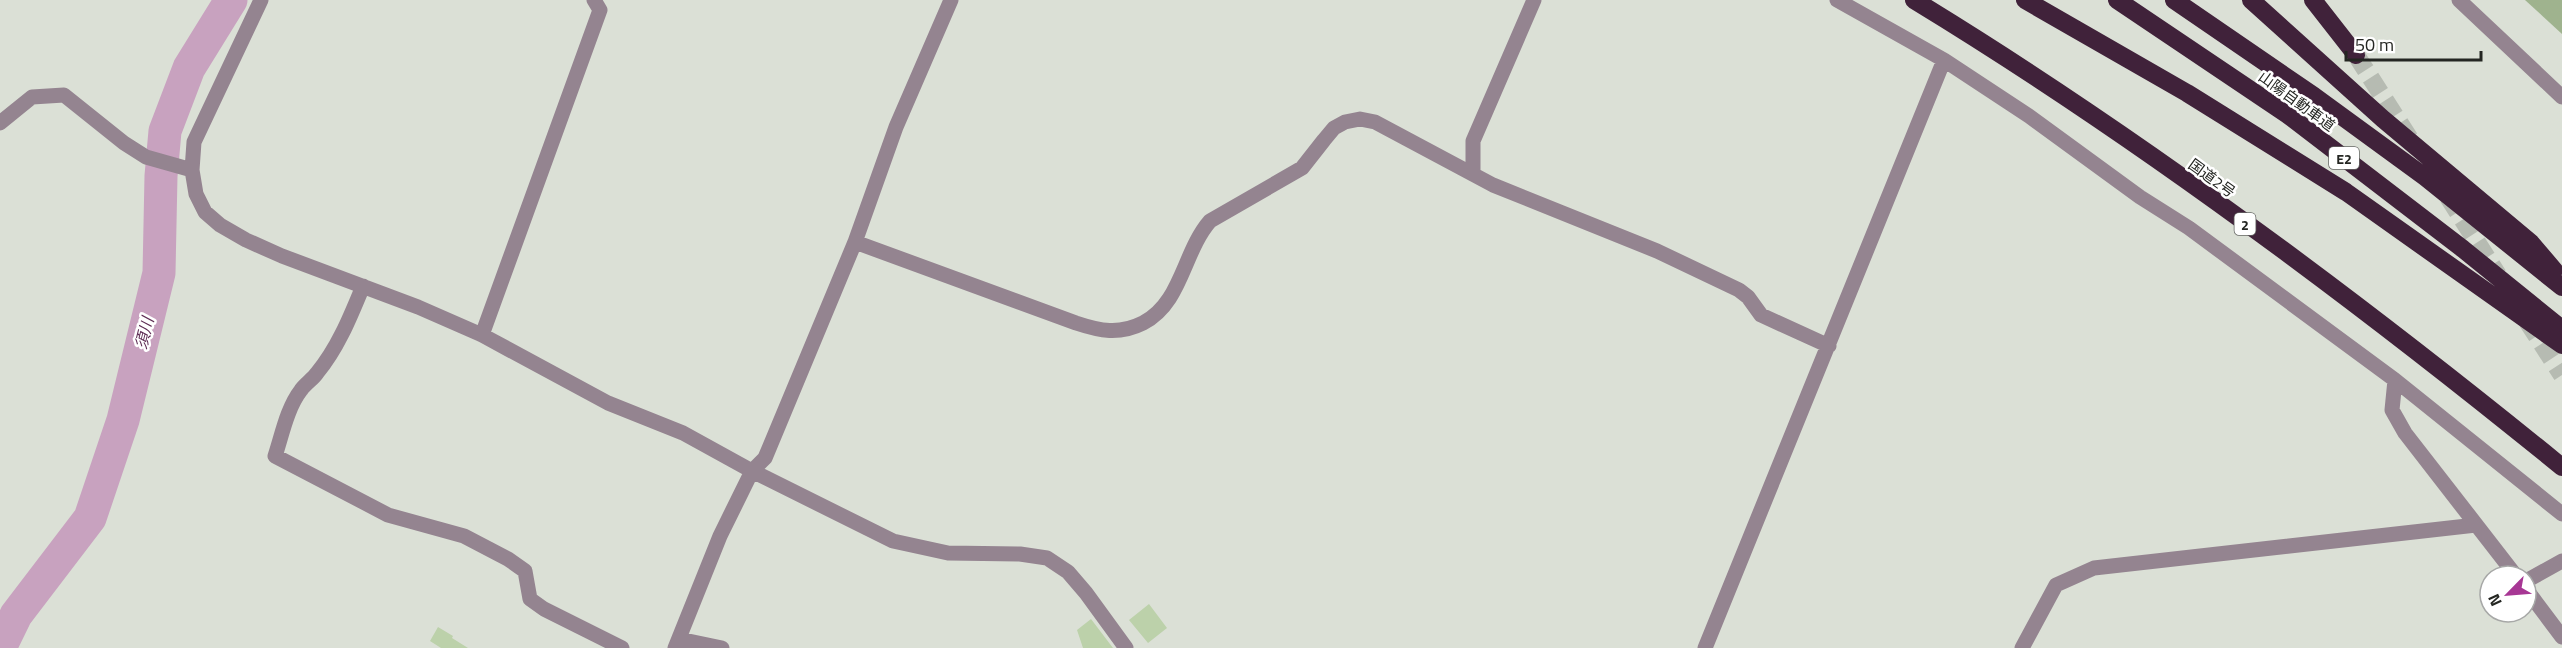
<svg xmlns="http://www.w3.org/2000/svg" width="2562" height="648" viewBox="0 0 2562 648" font-family="'Titillium Web','Noto Sans JP',sans-serif">
	<style>
		.green { fill: #9fb38e }
		.lines { fill: none; stroke-linecap: round; stroke-linejoin: round }
		.river { stroke: #c8a2bf; stroke-width: 33 }
		.building { fill: #bcd1aa }
		.highway-tunnel { stroke: #b6bbb2; stroke-width: 18; stroke-dasharray: 18 9; stroke-linecap: butt }
		.minor { stroke: #948490; stroke-width: 15 }
		.highway { stroke: #40223a; stroke-width: 18 }
		.labels { text-anchor: middle; dominant-baseline: central; stroke-width: 5; stroke-linejoin: round; paint-order: stroke }
		.shield { fill: #fff; stroke: #666764; stroke-width: 1.5 }
		.shield-label { font-size: 14px; font-weight: bold; fill: #242622 }
		.street-label { font-size: 15px; fill: #242622; stroke: #fff }
		.water-label { font-size: 16px; font-style: italic; fill: #5d2c53; stroke: #fff }
	</style>
	<rect width="100%" height="100%" fill="#dbe0d6"/>
	<path class="green" d="M2525,0h37v34z"/>
	<g class="lines">
		<path class="river" d="M0,648l16,-33 74,-97 33,-98 36,-147 2,-97 4,-45 24,-63 42,-68"/>
	</g>
	<path class="building" d="M1149,604l18,24 -19,15 -19,-23z
		M1091,619l22,29h-30l-6,-18z
		M438,627l15,9 -1,2 16,10h-27l-11,-7z"/>
	<g class="lines">
		<path class="highway-tunnel" d="M2356,55l54,84
			M2448,197l50,78
			M2527,321l35,54"/>
		<path class="minor" d="M261,0l-67,142 -2,28 4,24 9,18 15,13 26,15 36,16 136,51 64,28 126,68 75,30 69,38 141,70 55,12 72,1 27,4 21,14 18,21 40,55
			M1837,0l107,60 85,56 111,81 49,31 206,152 167,134
			M2459,0l103,97
			M0,123l32,-26 32,-2 60,48 22,14 46,13
			M1473,173v-32l61,-141
			M855,242l221,81c24,8 43,12 67,0 39,-20 40,-71 67,-102l92,-53 22,-28 10,-12 11,-6 15,-3 15,3 118,63 164,66 82,39 9,7 13,18 68,31
			M363,286c-12,29 -25,62 -46,87 -4,6 -12,11 -16,17 -14,18 -19,45 -26,66l113,59 76,21 44,23 17,12 5,28 14,10 78,39
			M482,335l118,-325 -6,-10
			M2395,380l-3,30 13,23 111,143
			M2526,581l36,-20
			M2526,589l36,48
			M679,639l43,9
			M675,648l45,-112 32,-65 13,-13 90,-216 41,-115 55,-127
			M1705,648l239,-588
			M2022,648l34,-63 38,-17 382,-43"/>
		<path class="highway" d="M1914,0c225,137 444,301 648,467
			M2025,0l162,93 159,99 216,153
			M2117,0l171,115 175,134 99,80
			M2174,0l140,96 111,81 137,110
			M2251,0l132,119 148,124 23,27
			M2313,0l43,55"/>
	</g>
	<g class="labels">
		<g class="shield">
			<rect x="2329" y="147" width="30" height="22" rx="4.5"/>
			<rect x="2234.5" y="213" width="21" height="22" rx="4.5"/>
		</g>
		<g class="shield-label">
			<text x="2344" y="158">E2</text>
			<text x="2245" y="224">2</text>
		</g>
		<g class="street-label">
			<text transform="translate(2297 101) rotate(36)">山陽自動車道</text>
			<text transform="translate(2212 178) rotate(36)">国道2号</text>
		</g>
		<g class="water-label">
			<text transform="translate(144 333) rotate(-76)">須川</text>
		</g>
	</g>
	<g transform="translate(2508 594) rotate(245)"><circle r="28" fill="#ffffff" stroke="#a7a8a7" stroke-width="1.5"/>
	<path d="M0-4.5L10 22L0 15L-10 22Z" fill="#a73794"/>
	<text y="-9" font-size="16" font-weight="bold" text-anchor="middle" fill="#242622">N</text>
	</g>
	<path d="M2346 51v9h135v-9" fill="none" stroke="#242622" stroke-width="3"/>
	<text x="2355" y="51" font-size="18" fill="#242622" stroke="#ffffff" stroke-width="4.5" paint-order="stroke">50 m</text>
</svg>
